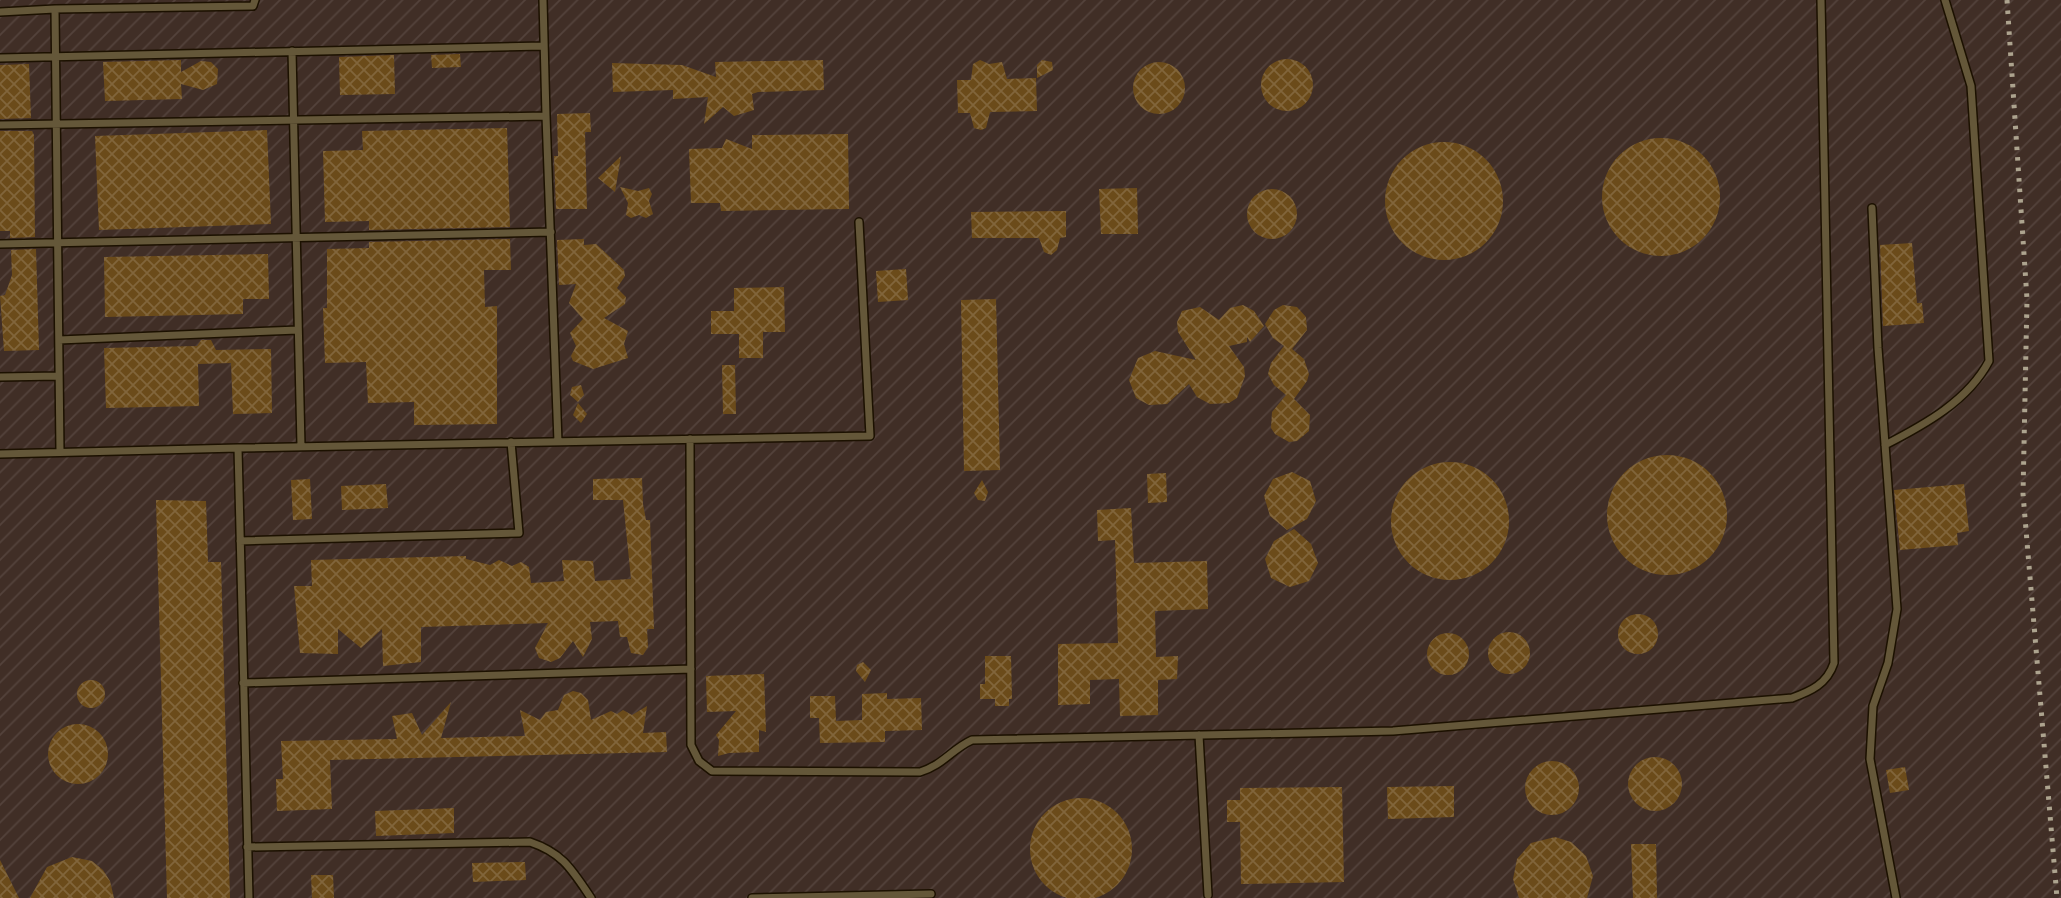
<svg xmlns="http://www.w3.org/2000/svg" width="2061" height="898" viewBox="0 0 2061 898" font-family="Rubik,sans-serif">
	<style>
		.industrial { fill: url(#industrial-furrows) }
		.building { fill: url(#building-cross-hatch) }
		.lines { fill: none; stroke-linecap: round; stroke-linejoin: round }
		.service-casing { stroke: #1c1100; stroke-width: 10 }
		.service { stroke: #645739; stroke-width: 7 }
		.rail { stroke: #ada48f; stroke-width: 5; stroke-dasharray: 3.5 7; stroke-linecap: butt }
	</style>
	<defs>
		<pattern id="industrial-furrows" width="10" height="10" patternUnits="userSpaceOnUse" patternTransform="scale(1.75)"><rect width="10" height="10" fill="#402e26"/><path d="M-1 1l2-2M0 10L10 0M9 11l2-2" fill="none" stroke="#53423b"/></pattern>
		<pattern id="building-cross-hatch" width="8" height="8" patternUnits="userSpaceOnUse" patternTransform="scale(1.75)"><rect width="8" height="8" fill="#6b4b1a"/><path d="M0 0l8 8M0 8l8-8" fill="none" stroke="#81653b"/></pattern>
	</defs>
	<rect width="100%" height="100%" fill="#35290c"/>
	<path class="industrial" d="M0,0h2061v898h-2061z"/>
	<path class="building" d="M460,54l1,13 -29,1 -1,-13z
		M394,55l1,39 -55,1 -1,-38z
		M1261 85a26 26 0 1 1 52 0a26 26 0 1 1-52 0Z
		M181,60v12l20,-11 10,1 7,7 -1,15 -14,6 -22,-6 1,15 -77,2 -2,-39z
		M823,60l1,30 -66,2 -6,2 2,16 -20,6 -11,-9 -19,17 4,-27 -35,2v-9l-60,2 -1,-29 70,2 34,12 -1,-15z
		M980,60l9,4 13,-2 5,17 29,-1 1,33 -47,1 -4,16 -5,2 -7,-2 -4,-15h-12l-1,-33h14l2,-16z
		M1042,60l10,2 1,8 -16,8v-13z
		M1133 88a26 26 0 1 1 52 0a26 26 0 1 1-52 0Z
		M29,64l2,54 -31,1v-54z
		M590,113l1,19h-6l2,77h-31l-2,-53h4l-1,-42z
		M507,128l3,99 -141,3v-9l-44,1 -2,-71 40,-1 -1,-19z
		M267,130l4,94 -172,6 -4,-94z
		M0,131h32l2,4 1,102 -25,1v-7h-10z
		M848,134l1,75 -128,2 -1,-8h-29l-2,-54 33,-1 4,-9 26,10v-14z
		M1602 197a59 59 0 1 1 118 0a59 59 0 1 1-118 0Z
		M1385 201a59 59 0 1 1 118 0a59 59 0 1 1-118 0Z
		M621,156l-6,36 -17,-14z
		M620,187l18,4 11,-3 3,6 -3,7 4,13 -7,4 -7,-3 -8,3 -5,-3 2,-12z
		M1137,188l1,46h-37l-2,-45z
		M1247 214a25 25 0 1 1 50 0a25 25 0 1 1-50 0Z
		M1066,211v26l-6,1 -3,12 -6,5 -7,-3 -5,-14h-67l-1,-26z
		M510,239l1,31h-27l1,37 12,-1v118l-83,1v-23l-46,1 -2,-41 -41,1 -2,-55h4v-59l42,-1v-6z
		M584,239v6l12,-1 28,26 1,6 -8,12 9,9 -1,7 -21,14 24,13 -4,13 4,14 -35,11 -20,-8 -2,-5 5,-10 -6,-13 13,-14 -14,-16 7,-19 -17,1 -2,-45z
		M1912,243l5,60h5l2,20 -41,3 -3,-81z
		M36,249l3,101 -35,1 -4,-55 5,-1 7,-20 -1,-25z
		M268,254l1,45h-26v15l-138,3 -1,-60z
		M906,269l2,31 -30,2 -2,-31z
		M784,287l1,45h-22v26h-24v-24h-28v-23h23v-23z
		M996,299l4,171 -36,1 -3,-171z
		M1243,305l11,6 10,15 -14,16 -3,-5v5l-18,4 15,21 1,9 -8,22 -8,5 -19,1 -13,-7 -8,-13 -22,20 -18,1 -13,-7 -7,-18 9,-22 17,-7 41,9 -18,-28 -1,-10 5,-11 18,-4 19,13 11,-12z
		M1283,305l14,2 9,10 1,13 -15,19 12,10 5,15 -2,7 -13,18 16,16 -1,16 -12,10 -8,1 -14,-8 -4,-6 1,-16 14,-17 -12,-10 -6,-11 3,-11 13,-17 -11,-8 -8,-14 9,-14z
		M201,340h10l5,10 55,-1 1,64 -39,1 -2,-51 -33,1 1,42 -93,2 -2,-60 93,-2z
		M722,365h13l1,49h-13z
		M581,385l3,10 -6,7 -8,-7 2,-8z
		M578,403l9,11 -6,9 -8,-8z
		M1607 515a60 60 0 1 1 120 0a60 60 0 1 1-120 0Z
		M1391 521a59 59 0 1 1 118 0a59 59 0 1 1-118 0Z
		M1292,472l18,9 6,20 -9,18 -20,11 -17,-14 -6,-20 9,-17z
		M1166,473l1,29 -19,1 -1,-29z
		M642,478l1,26 3,16h4l4,109h-7l1,18 -5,8 -12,-2 -4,-16h-7l-2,-16 -28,1 2,17 -9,18 -10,-16 -13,17 -9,4 -12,-4 -4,-10 13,-25 -127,4v35l-38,4 -1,-37 -21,19 -23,-19v25l-38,-1 -6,-67h18l-1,-26 155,-4v3l24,6 9,-5 13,6 9,-4 8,5 2,16 33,-2 -2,-21 31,1 2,20 36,-2 -8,-79h-30v-21z
		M310,479l2,40 -19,1 -2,-40z
		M982,480l6,12 -3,9 -7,-1 -4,-7z
		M386,484l2,24 -46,2 -1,-24z
		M1964,484l5,47 -12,2 1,12 -58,5 -6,-60z
		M156,500l50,1 2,61h13l9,336h-63z
		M1131,508l3,55 73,-2 1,48 -53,2 1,46 22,-1 -1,23 -19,1v35l-38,1 -1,-37 -29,1v24l-32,1v-61l60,-1 -3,-103 -17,1 -1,-31z
		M1294,529l17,15 7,19 -9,18 -19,6 -19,-9 -6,-19 9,-18z
		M1618 634a20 20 0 1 1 40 0a20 20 0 1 1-40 0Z
		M1488 653a21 21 0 1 1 42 0a21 21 0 1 1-42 0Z
		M1427 654a21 21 0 1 1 42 0a21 21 0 1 1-42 0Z
		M985,656h26l1,43h-3v7h-14v-7h-15v-15h5z
		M863,662l8,8 -6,12 -9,-11 1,-6z
		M764,674l2,58 -7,-2v22l-30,1 -11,3 1,-16 -3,-5 20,-24 -29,1 -1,-36z
		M77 694a14 14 0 1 1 28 0a14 14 0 1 1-28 0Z
		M573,691l8,2 7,7 3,20 20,-9 6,3 6,-4 9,5 15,-9 -4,27 23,-1 1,20 -337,8 2,49 -55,2 -1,-32h7l-2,-38 116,-2 -5,-23 20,-3 10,22 29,-33 -10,36 84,-2 -5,-26 20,10 6,-8 12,-2 6,-15z
		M887,693v6l34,-1 1,32 -37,1v11l-65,1 -1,-25h-9v-22h25l1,25 26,-1v-26z
		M48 754a30 30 0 1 1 60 0a30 30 0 1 1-60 0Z
		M1628 784a27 27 0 1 1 54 0a27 27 0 1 1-54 0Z
		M1525 788a27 27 0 1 1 54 0a27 27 0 1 1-54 0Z
		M1905,767l4,23 -19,3 -4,-23z
		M1454,786v31l-66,2 -1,-32z
		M1342,787l2,95 -103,2 -1,-62h-13v-22h13v-12z
		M1030 849a51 51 0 1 1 102 0a51 51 0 1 1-102 0Z
		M454,808v25l-78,3 -1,-25z
		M1555,837l16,5 15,14 7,20 -6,22h-68l-6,-19 4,-20 14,-16z
		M1631,844h25l1,54h-24z
		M72,857l20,4 11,9 7,11 4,17h-84l17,-31z
		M0,860l19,38h-19z
		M525,862l1,18 -53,2 -1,-19z
		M311,875h22l1,23h-22z"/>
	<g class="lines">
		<defs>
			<path id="service" d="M543,0l3,116
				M0,12l55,-3
				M292,51l9,395
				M0,58l544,-12
				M0,125l546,-9 12,326
				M1872,208l6,140 19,261 -9,54 -15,43 -3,53 26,139
				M0,244l551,-12
				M59,340l239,-10
				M0,377l59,-1
				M690,439l1,306 8,16 13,10 208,1c23,-7 32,-23 52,-32l421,-9 399,-33c19,-7 35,-14 42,-35l-13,-663
				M1885,445c39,-20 83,-44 104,-84l-18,-275 -26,-86
				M60,452l-5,-443 198,-3 2,-6
				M0,454l238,-6
				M240,541l279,-8 -8,-91
				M243,683l448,-14
				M1199,735l9,160
				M247,847l283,-5c33,11 42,28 61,56
				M249,898l-11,-450 632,-12 -11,-214
				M752,898l179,-4"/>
		</defs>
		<use href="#service" class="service-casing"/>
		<use href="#service" class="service"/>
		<path class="rail" d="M2007,0l20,299 -4,195 34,404"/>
	</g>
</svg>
